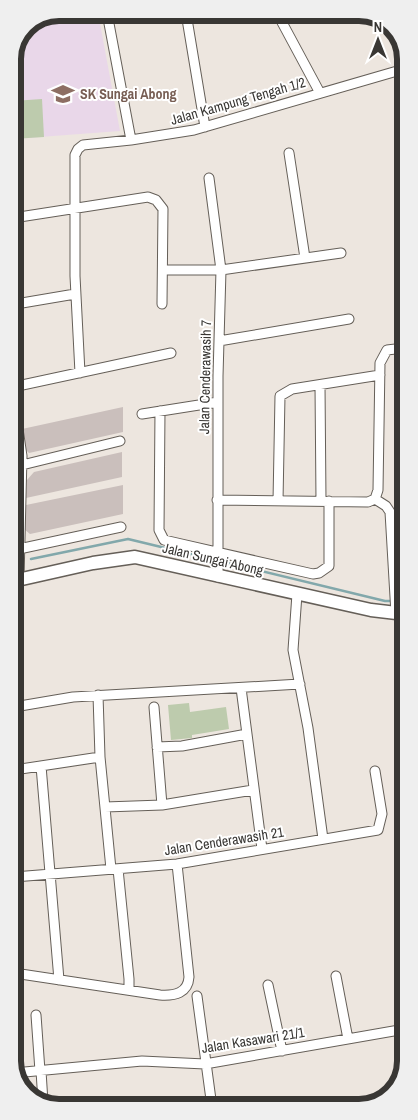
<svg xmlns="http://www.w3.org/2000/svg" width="418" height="1120" viewBox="0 0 418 1120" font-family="'Archivo Narrow',sans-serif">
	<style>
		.education { fill: #e9d7e9 }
		.green { fill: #bdcbad }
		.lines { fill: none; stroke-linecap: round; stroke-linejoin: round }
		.stream { stroke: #82a8ab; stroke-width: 2.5 }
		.building { fill: #cabfbc }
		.street-casing { stroke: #655f58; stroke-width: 11 }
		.secondary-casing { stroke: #655f58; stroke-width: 15 }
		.street { stroke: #fff; stroke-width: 9 }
		.secondary { stroke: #fff; stroke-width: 12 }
		.labels { text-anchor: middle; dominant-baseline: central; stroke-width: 4; stroke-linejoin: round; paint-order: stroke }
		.education-label { font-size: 14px; font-weight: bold; fill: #785e54; stroke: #fff; text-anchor: start }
		.street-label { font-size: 14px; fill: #393734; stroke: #fff }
		.rim { fill: none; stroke: #393734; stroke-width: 6 }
	</style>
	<rect width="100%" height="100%" fill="#ede6df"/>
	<path class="education" d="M59,13h39l22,118 -107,8v-83l13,-30z"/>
	<path class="green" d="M42,99l2,38 -31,2v-38z
		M189,703l1,9 36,-5 3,22 -37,6v3l-21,2 -3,-35z"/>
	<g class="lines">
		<path class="stream" d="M31,559l97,-20 83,20
			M228,563l157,38h20"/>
	</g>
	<path class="building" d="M123,407v25l-94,21 -5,-5 -2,-19z
		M122,452v25l-96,21 1,-18 7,-8z
		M123,485v29l-93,20 -6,-5 2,-24z"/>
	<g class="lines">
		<defs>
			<path id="street" d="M107,13l24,127
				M186,13l19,114
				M277,13l43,80
				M395,32l9,19
				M289,153l16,105
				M209,178l12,92 -3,106v201
				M13,218l135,-21 8,3 7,9 -1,95
				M163,270h58l120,-17
				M16,304l59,-10
				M219,341l130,-22
				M80,373l-5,-97v-121l3,-6 5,-4 48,-5 63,-10 210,-61
				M320,385l1,116
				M13,387l158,-34
				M13,395l9,61 -3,123
				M160,411l-1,119 5,10 149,34 6,-1 10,-7v-65
				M142,414l76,-12
				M22,465l98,-24
				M375,499l3,-9 2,-127 7,-13 17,-2
				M375,499l11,7 4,6 6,102
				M217,500l151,2 7,-3
				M278,501l2,-105 12,-7 88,-14
				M19,549l102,-22
				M297,594l-4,56 15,78 15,111
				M241,688l21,161
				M98,695l2,62 11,112
				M14,707l59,-10 227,-13
				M154,707l8,98
				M157,747l25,-1 65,-12
				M41,766l18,214
				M14,770l86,-13
				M105,807l57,-2 91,-15
				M118,869l11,110v11
				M14,877l163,-13 201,-34 4,-16 -7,-43
				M14,973l146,22c15,1 28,-2 29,-18l-12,-113
				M336,976l12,63
				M268,985l14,66
				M197,996l15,111
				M36,1015l4,56
				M41,1071l2,31
				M14,1073l128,-12 63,3 200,-35"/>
			<path id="secondary" d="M13,581l80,-18 42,-6 236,53 34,4"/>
		</defs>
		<use href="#street" class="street-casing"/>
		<use href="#secondary" class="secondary-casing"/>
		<use href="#street" class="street"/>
		<use href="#secondary" class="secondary"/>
	</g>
	<defs>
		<symbol id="school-bare" viewBox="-9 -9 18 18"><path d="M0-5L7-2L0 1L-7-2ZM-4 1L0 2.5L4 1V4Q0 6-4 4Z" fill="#8d6e63" stroke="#fff" stroke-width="2.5" paint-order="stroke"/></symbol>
	</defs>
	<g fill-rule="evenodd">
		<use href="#school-bare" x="47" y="78" width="32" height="32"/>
	</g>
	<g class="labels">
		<g class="education-label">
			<text x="80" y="94">SK Sungai Abong</text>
		</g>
		<g class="street-label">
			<text transform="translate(238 101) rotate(-16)">Jalan Kampung Tengah 1/2</text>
			<text transform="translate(205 377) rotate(-89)">Jalan Cenderawasih 7</text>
			<text transform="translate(213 559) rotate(13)">Jalan Sungai Abong</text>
			<text transform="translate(224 841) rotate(-9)">Jalan Cenderawasih 21</text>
			<text transform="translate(253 1040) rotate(-9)">Jalan Kasawari 21/1</text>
		</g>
	</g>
	<path d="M0 0H418V1120H0ZM59 21H359A38 38 0 0 1 397 59V1061A38 38 0 0 1 359 1099H59A38 38 0 0 1 21 1061V59A38 38 0 0 1 59 21Z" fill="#efefef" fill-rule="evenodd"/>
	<path class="rim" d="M59 21H359A38 38 0 0 1 397 59V1061A38 38 0 0 1 359 1099H59A38 38 0 0 1 21 1061V59A38 38 0 0 1 59 21Z"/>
	<g transform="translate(378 40)" stroke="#ffffff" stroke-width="4" paint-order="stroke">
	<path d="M0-4L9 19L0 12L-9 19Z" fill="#393734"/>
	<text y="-8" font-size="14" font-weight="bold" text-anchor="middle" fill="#393734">N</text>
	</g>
</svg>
